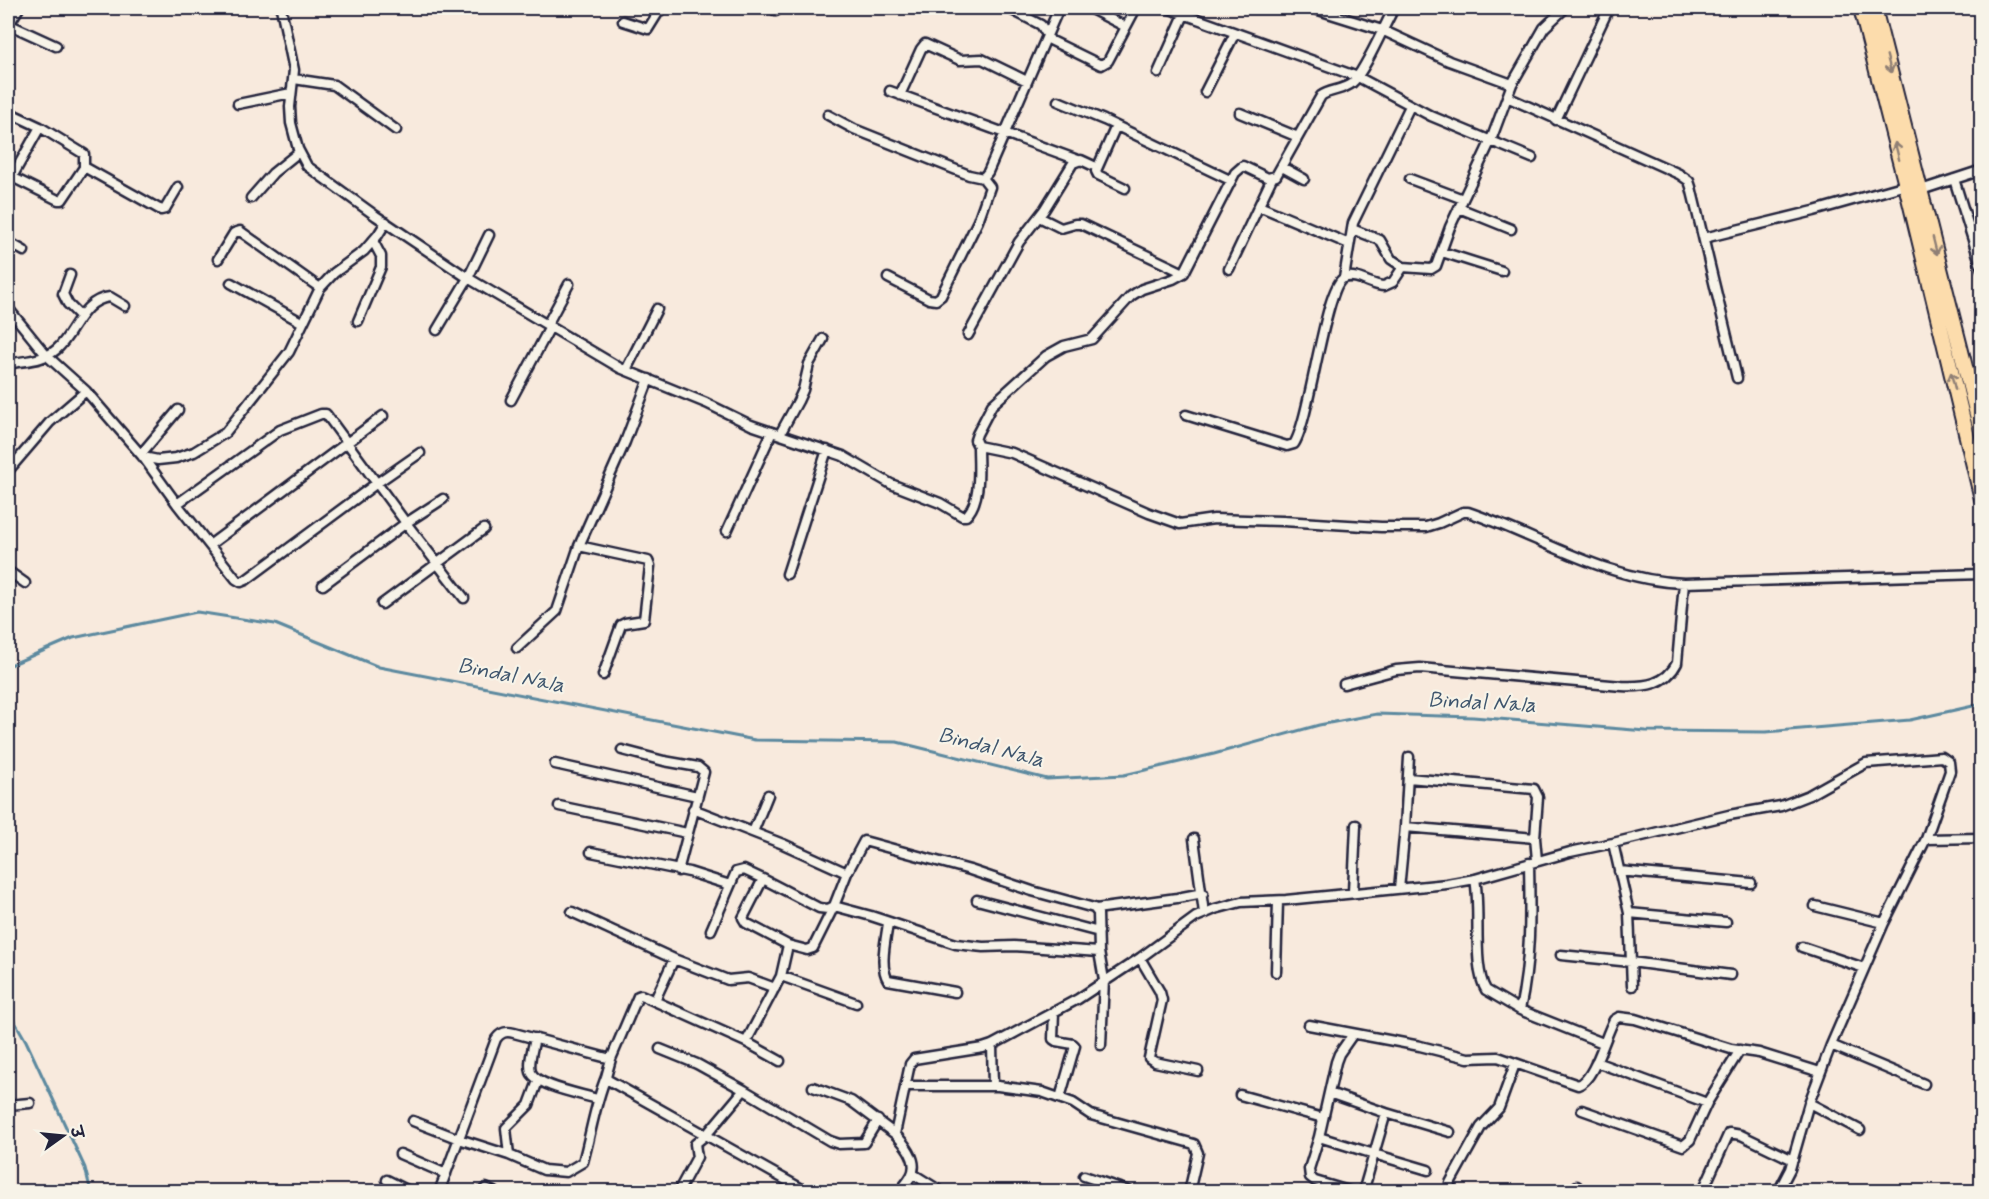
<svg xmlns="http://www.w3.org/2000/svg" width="1989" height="1199" viewBox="0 0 1989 1199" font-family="Mynerve,'Playpen Sans Deva',sans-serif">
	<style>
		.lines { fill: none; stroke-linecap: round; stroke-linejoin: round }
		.stream { stroke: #5b899f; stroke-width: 3 }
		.minor-casing { stroke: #22223b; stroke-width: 13 }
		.trunk-casing { stroke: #22223b; stroke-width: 18 }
		.minor { stroke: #f7f3e8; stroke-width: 8 }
		.trunk { stroke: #fcdcac; stroke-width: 14 }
		.oneway { stroke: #8f7f74 }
		.labels { text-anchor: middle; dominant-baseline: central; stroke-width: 4.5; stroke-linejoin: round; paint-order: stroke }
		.water-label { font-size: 22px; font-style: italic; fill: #3e556d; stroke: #f7f3e8 }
	</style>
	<rect width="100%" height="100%" fill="#f8eadd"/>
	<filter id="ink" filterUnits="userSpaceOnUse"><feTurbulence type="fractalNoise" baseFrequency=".0167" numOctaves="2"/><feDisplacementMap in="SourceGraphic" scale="12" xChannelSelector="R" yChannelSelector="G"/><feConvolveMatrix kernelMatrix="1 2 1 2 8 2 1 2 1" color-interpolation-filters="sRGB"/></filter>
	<g filter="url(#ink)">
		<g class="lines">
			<path class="stream" d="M8,666l65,-28 124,-26 78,12 104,43 376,73 142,2 150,37 77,-4 90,-21 105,-29 58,-11 96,3 173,14 120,1 144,-12 72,-16
				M8,1010l18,31 59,127 6,24"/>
			<defs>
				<path id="minor" d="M281,8l13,62 -4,37 1,16 7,26 9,17 69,50 92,62 152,90 86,35 45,22 92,31 48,28 49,19 22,13h4c16,-15 12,-50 12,-70
					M1008,8l33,17 9,15 51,25 7,-4 28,-53
					M1089,8l37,19
					M1167,8l191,69 73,39 101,42
					M1312,8l70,22 67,31 63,23
					M1394,8c-9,16 -30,65 -42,75 -10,8 -22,6 -31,13l-45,80 -8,2 -25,-12 -8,7 -51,100 -11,6 -31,10 -11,7 -39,43 -28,7 -18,10 -54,49 -15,29 -2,6 3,6 34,7 137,60 31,11 34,-5 69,2 98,6h45l13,-4 24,-11h5c71,24 139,69 216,71l298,-9
					M1979,8l3,8
					M776,11l1,-3
					M623,21l25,8 13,-21
					M8,24l48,22
					M9,24l10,-16
					M1158,73l29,-65
					M294,79l40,6 62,45
					M890,91l188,69
					M1205,92l30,-59
					M900,95l21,-46 4,-5 35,16 22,-1 45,22
					M1507,97l172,77 10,7 2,6 46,191
					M1058,101l46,19 126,60
					M238,104l53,-11
					M8,112l32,15 44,27v14
					M1240,113l58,24
					M828,115l26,14 115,46 14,3 5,-6 71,-164
					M1556,120l53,-112
					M1116,126l-20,45 2,4 27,13
					M1282,167l22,12
					M8,175l4,2 28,-50
					M1410,179l53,20
					M1954,179l28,90
					M8,184l4,-7 46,23h4l21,-31 3,-1 75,42 4,-1 13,-22
					M1921,190l61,-20
					M251,198l22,-25 26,-21
					M1259,206l90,38
					M1459,208l52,21
					M1039,217l22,11 14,-4h6l103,49
					M1352,229l28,11 11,19 12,8
					M1704,238l110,-27 92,-26
					M8,242l16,9
					M1442,252l60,19
					M218,259l16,-26 6,-2 80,57
					M1229,269l43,-91
					M70,275l-7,19 5,10 12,12
					M888,278l41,21 7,1 5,-4 37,-75 12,-34 -7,-9
					M1344,278l9,-55 57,-117
					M231,283l72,40
					M8,308l38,47 40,36 -36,31 -42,49
					M358,321l23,-54v-11l-8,-15
					M547,325l22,-41
					M437,330l31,-52 21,-43
					M968,335l51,-93 25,-32 29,-47 8,-3 15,7
					M8,364c17,-4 34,-2 49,-15 18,-16 24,-49 53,-52l15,9
					M626,370l31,-61
					M86,391l57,66 34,47 59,75 5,3 5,-2 131,-97 43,-30
					M511,400l39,-73
					M1186,415l91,28 10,3 7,-2c16,-24 31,-159 50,-166 13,-5 27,8 40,8l9,-4 10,-15 28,2 5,-3 14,-39 41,-87 21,-56 32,-56 21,-20
					M780,434l18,-33 5,-11 6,-26 14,-25
					M141,454l37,-44
					M143,457l15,3 18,-2 18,-6 31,-19 64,-81 31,-64 14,-15 30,-22 14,-16 8,-13
					M177,504l103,-74 41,-16h5l80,109 58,75
					M727,531l45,-99
					M211,544l172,-128
					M579,546l69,15 2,5 -6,54 -19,3 -4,2 -18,50
					M8,571l17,12
					M787,574l40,-124
					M323,585l83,-62 37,-24
					M382,604l102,-75
					M517,648l40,-37 22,-65 46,-104 24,-63
					M1344,684l52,-14 24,-2 202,18c23,1 44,-1 55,-23l7,-80
					M622,750l42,11 34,6 6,5 -26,99
					M555,764l142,32
					M1408,778l126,11 4,8 -3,41 2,22
					M559,806l128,27
					M693,809l90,35 64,29
					M1405,827l130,11
					M753,832l15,-37
					M1194,839l10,74
					M1926,839l56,-1
					M1613,843l16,70 3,73
					M591,852l98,20 41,13
					M1619,871l132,12
					M1475,879c6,30 -3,89 11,111l34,20 83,33
					M1399,889l6,-62 4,-70
					M1353,892l3,-67
					M977,900l122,32
					M1815,906l69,17
					M1096,909l81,-11 26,-5
					M572,912l102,47 54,21 20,-2 27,10
					M1629,913l97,9
					M888,923c-2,17 -9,43 0,57l67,12
					M711,930l25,-58 8,-2 19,9
					M788,945l19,5 6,-2 21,-42 13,-33 17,-32 106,29 62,21 62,17 4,5 1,39 5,28 -3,65
					M1802,947l62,21
					M1561,955l70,7 100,13
					M1140,958l20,34 2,8 -13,58 6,4 43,9
					M1276,972l2,-71
					M781,976l75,27
					M655,1000l19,-41
					M1520,1010c11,-52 10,-95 9,-147
					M1054,1011l-1,28 3,2 17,3 2,2 -15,52
					M1309,1025l111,21 48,12 30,-1 80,28c16,-4 27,-49 36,-65l5,-3 16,2 96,30 28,4 61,19
					M1353,1034l-14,20 -3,8 -17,75 55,17 12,-41 64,19
					M535,1038c-2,10 -7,24 -4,34 5,14 51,22 66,27
					M746,1042l35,-66 7,-31 -42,-22 -3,-5 20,-39 56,29 9,1 6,-3 37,10 85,28 27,3 31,-1 85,6
					M992,1045l1,41
					M1831,1045l93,39
					M660,1049l37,15 47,26
					M780,1061l-34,-19 -105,-47 -3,1 -27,63 -5,18 2,3 194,109 9,3
					M1596,1062l111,41
					M538,1081l-9,24 -23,23 3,27 35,15 22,2 17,-10c8,-29 12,-58 23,-85
					M905,1086h93l44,6 31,11 18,12 103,29 4,9 -9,39
					M813,1087l38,14 44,33 15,-70 4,-5 69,-11 9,-3 86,-46 62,-41 56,-41 19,-8 26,-7 45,-2 161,-16 28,-5 95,-27 43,-9 116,-28 52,-9 28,-11 57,-32 76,-6 7,5 1,9 -24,68 -42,84 -53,122 -22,58 -19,66 -12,23
					M1329,1093l57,20
					M1240,1095l83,23
					M1809,1103l51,27
					M8,1105l22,-2
					M1582,1110l101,36 7,-6 17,-37 33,-53
					M413,1121l46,18 50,16
					M895,1134c9,9 25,27 16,42 -3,6 -8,11 -12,16
					M1319,1137l-10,32 1,8 5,4 37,11
					M400,1154l46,20
					M913,1174l29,18
					M1084,1176l47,16
					M387,1180l24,12
					M1450,1183l31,-56 18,-19 16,-44
					M1705,1186l24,-53 12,2 52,25
					M439,1192l57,-153c5,-7 10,-8 18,-6l97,26
					M481,1192l5,-4 8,4
					M627,1192h2
					M678,1192l19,-35 -2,-13 12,-10 37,-44 86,51 9,3 25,-1 14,-23
					M1363,1192l11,-38 54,16
					M1574,1192l3,-6"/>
				<path id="trunk" d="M1861,8l45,177 76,314
					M1874,8l108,426"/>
			</defs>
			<use href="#minor" class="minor-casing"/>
			<use href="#trunk" class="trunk-casing"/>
			<use href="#minor" class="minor"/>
			<use href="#trunk" class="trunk"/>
		</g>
		<defs><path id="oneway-shaft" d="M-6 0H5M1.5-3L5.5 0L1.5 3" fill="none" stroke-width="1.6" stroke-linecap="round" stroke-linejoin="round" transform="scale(1.5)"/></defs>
		<g class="oneway">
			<use href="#oneway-shaft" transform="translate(1889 64) rotate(75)"/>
			<use href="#oneway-shaft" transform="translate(1897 151) rotate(-104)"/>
			<use href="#oneway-shaft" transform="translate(1935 246) rotate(76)"/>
			<use href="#oneway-shaft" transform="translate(1953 381) rotate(-104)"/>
		</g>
	</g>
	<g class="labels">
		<g class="water-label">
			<text transform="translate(511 676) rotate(11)">Bindal Nala</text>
			<text transform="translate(1482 703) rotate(3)">Bindal Nala</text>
			<text transform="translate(991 748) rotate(14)">Bindal Nala</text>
		</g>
	</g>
	<rect width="1989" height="1199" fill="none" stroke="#f7f3e8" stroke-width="30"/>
	<rect x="15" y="15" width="1959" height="1169" fill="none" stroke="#22223b" stroke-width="2" filter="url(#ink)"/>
	<g transform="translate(63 1136) rotate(75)" stroke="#f7f3e8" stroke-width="4.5" paint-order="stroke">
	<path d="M0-4.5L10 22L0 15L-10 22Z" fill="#22223b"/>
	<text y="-9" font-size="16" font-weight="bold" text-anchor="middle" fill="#22223b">उ</text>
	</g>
</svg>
